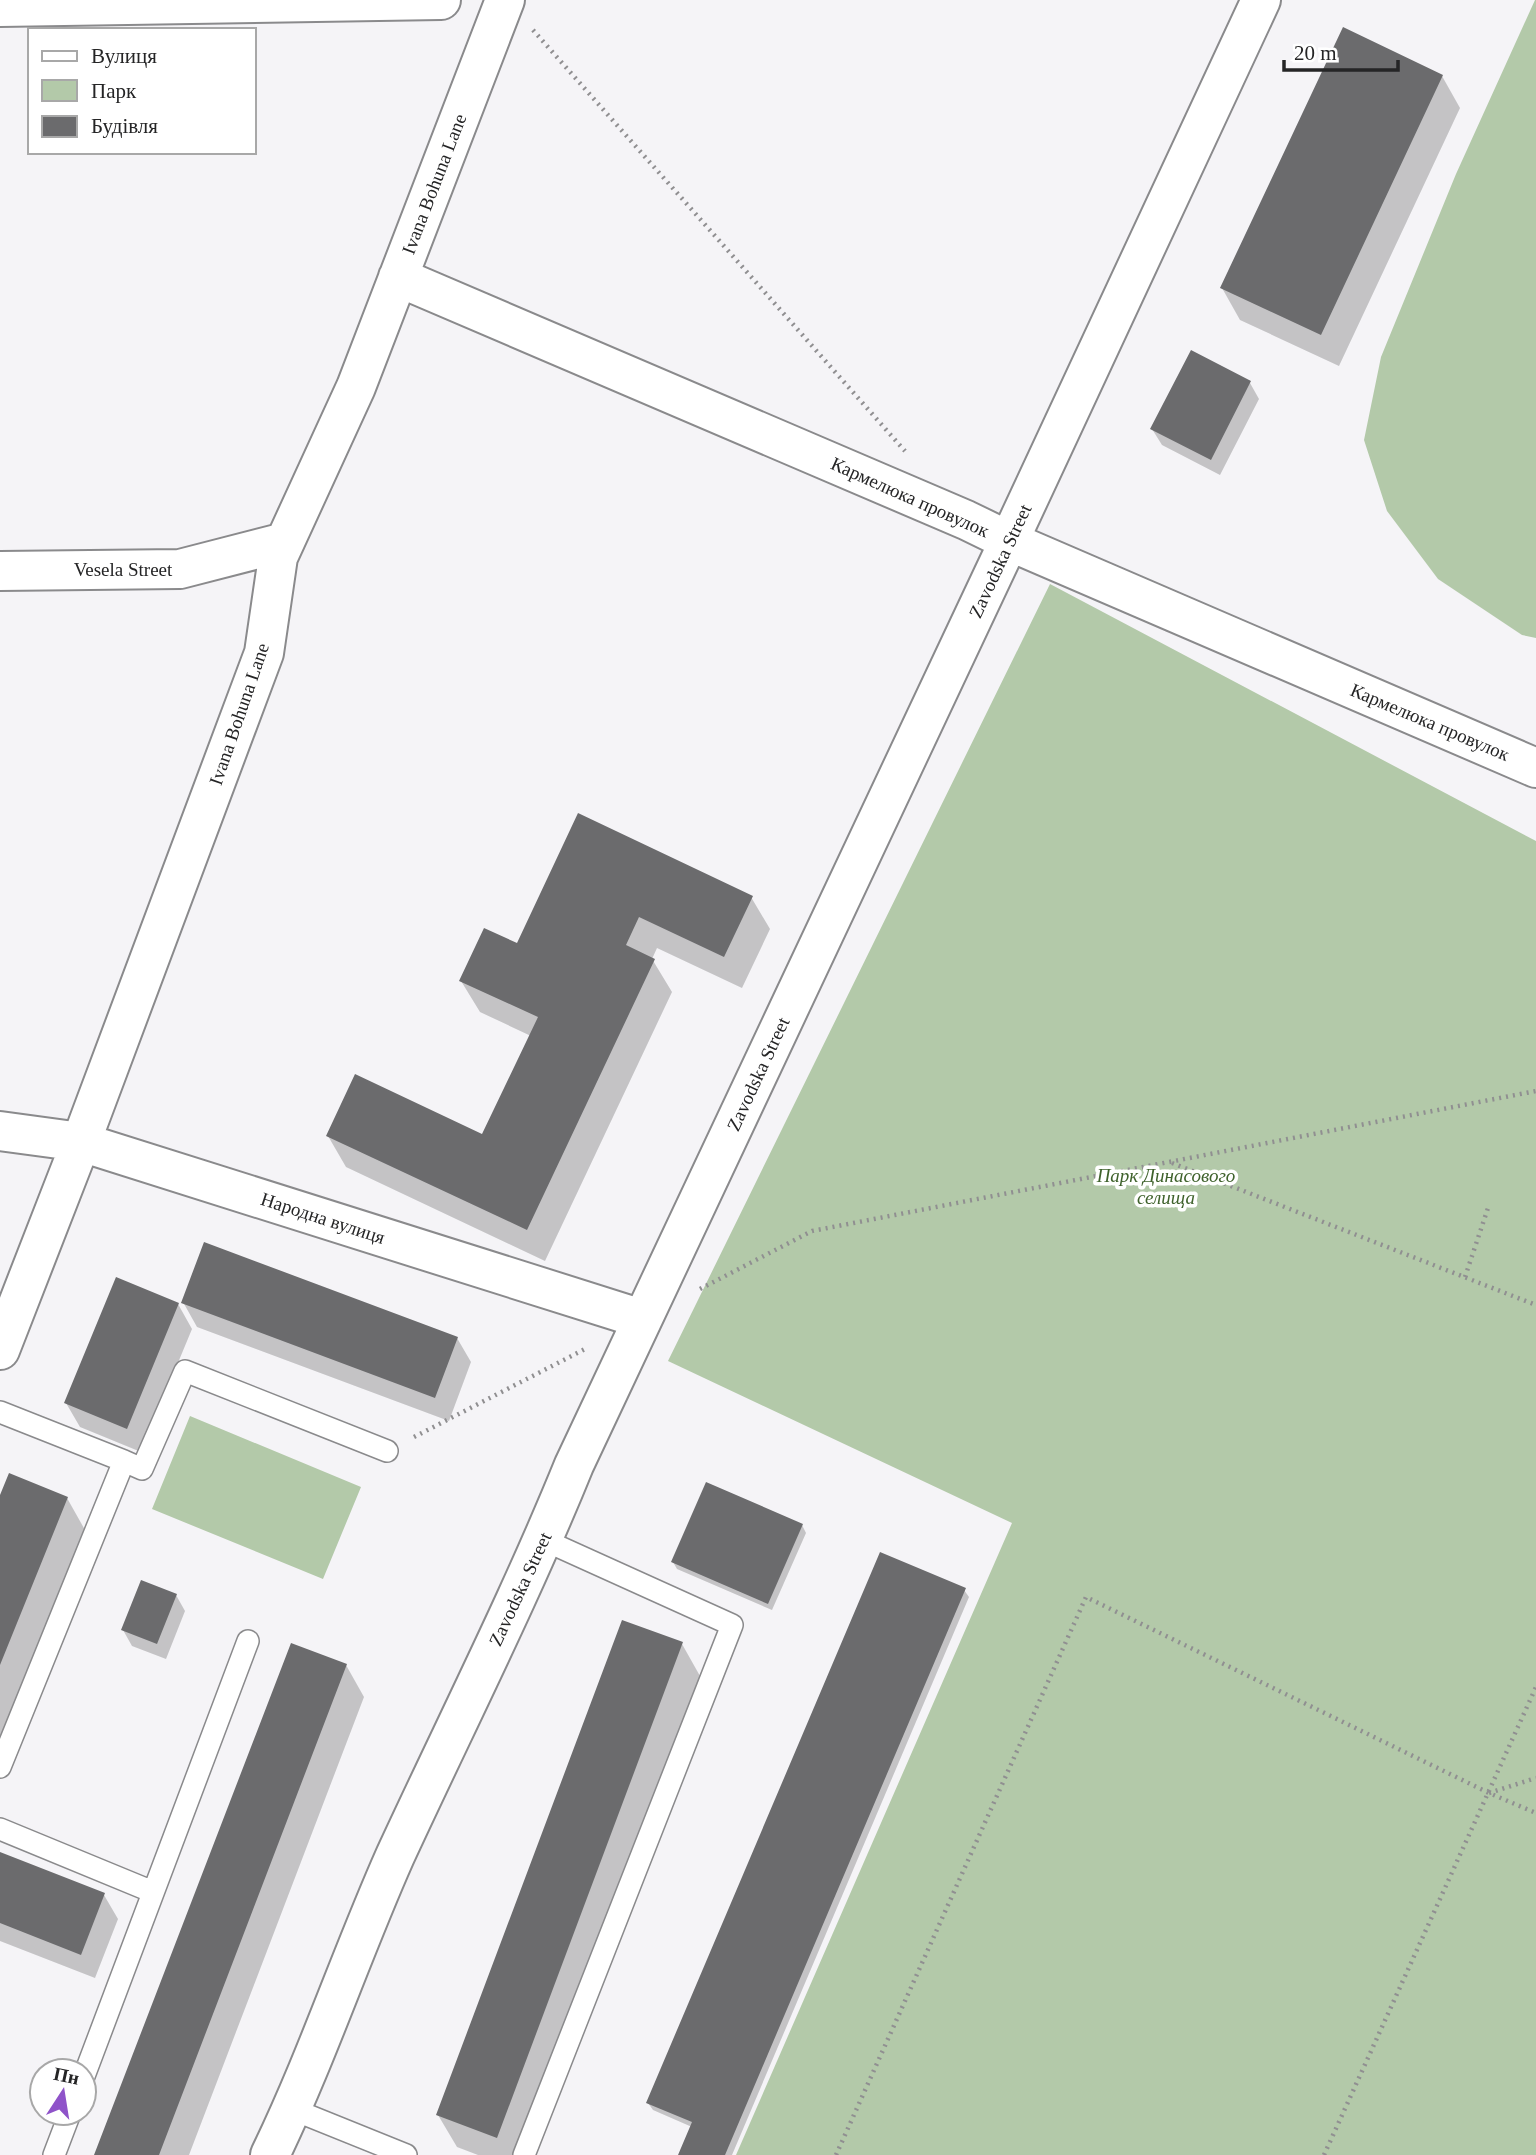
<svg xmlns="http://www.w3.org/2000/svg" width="1536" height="2155" viewBox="0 0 1536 2155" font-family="'Times New Roman',serif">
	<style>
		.green { fill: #b3c9a9 }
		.shadow { fill: #0003 }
		.building { fill: #6b6b6d }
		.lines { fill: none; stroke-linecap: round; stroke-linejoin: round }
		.service-casing { stroke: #8a8a8c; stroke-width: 24 }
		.minor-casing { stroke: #8a8a8c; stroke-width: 42 }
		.path { stroke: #908f91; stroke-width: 4.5; stroke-dasharray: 2 5; stroke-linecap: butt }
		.service { stroke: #fff; stroke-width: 21 }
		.minor { stroke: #fff; stroke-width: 38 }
		.labels { text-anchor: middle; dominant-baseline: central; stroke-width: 7; stroke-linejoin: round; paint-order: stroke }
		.street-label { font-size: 19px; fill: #252526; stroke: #fff }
		.park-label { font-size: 19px; font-style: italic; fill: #3f622c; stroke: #fff }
	</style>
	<rect width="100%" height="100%" fill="#f5f4f7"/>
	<path class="green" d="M1535,0h1v638l-14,-3 -84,-56 -51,-68 -23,-71 17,-83 75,-183z
		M1050,584l486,257v1314h-800l276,-632 -344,-162z
		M190,1416l171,71 -38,92 -171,-70z"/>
	<path class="shadow" d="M1442,76l18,32 -121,258 -99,-46 -18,-32z
		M1250,383l9,16 -39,76 -58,-30 -10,-16z
		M579,816l172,81 19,32 -28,59 -85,-40 -5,11 20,33 -127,269 -199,-94 -18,-31 155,1 48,-101 -51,-24 -19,-31 57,-35z
		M183,1302l274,36 14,24 -22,59 -252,-94z
		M178,1304l14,25 -51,123 -61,-25 -14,-24z
		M67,1498l18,32 -85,211v-242z
		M802,1525l4,8 -34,77 -95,-41 -4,-7z
		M964,1590l5,7 -237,558h-52l12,-28 -39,-17 -5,-7z
		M176,1595l9,16 -19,48 -34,-13 -9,-16z
		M682,1644l18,32 -180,479h-42l-21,-8 -19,-32z
		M346,1665l18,32 -175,458h-93z
		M0,1854l104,41 14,24 -23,59 -95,-37z"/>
	<path class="building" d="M1343,27l100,48 -122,260 -101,-47z
		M1191,350l60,31 -40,79 -61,-31z
		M578,813l175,83 -29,61 -85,-40 -13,28 29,14 -128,271 -201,-94 29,-62 127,60 56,-117 -79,-36 25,-53 33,15z
		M204,1242l254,95 -23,61 -254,-95z
		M116,1277l63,26 -52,126 -63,-26z
		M9,1473l59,24 -68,168v-170z
		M706,1482l97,42 -35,80 -97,-42z
		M880,1552l86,36 -241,567h-47l14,-33 -46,-19z
		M141,1580l36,14 -20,50 -36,-14z
		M622,1620l61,22 -186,496 -61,-23z
		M291,1643l56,21 -188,491h-65z
		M0,1852l105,41 -24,62 -81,-32z"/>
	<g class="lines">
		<defs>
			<path id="service" d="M0,1412l124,49
				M0,1767l124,-306 18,8 43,-98 202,80
				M0,1829l153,63
				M84,2076l164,-435
				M292,2109l114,46
				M54,2155l16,-42
				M524,2155l208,-530 -188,-85"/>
			<path id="minor" d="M0,7l441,-7
				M398,277l568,243 43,21 527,227
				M0,571l180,-2 105,-27
				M0,1131l81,11 561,177
				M0,1350l81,-208 183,-489 14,-96 78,-170 149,-387
				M270,2155c47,-97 81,-200 125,-299 60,-130 125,-258 179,-391l435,-924 252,-541"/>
		</defs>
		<use href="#service" class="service-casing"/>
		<use href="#minor" class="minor-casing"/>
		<path class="path" d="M533,30l372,421
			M1172,1163l364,142
			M1465,1277l23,-69
			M700,1289l112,-58 724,-140
			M414,1437l173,-89
			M1489,1793l47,-15
			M836,2155l250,-558 403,196 47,20
			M1324,2155l212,-468"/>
		<use href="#service" class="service"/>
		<use href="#minor" class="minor"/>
	</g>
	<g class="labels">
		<g class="street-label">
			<text transform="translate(434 184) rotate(-69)">Ivana Bohuna Lane</text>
			<text transform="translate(910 497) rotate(24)">Кармелюка провулок</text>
			<text transform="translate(1000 561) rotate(-65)">Zavodska Street</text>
			<text x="123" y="569">Vesela Street</text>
			<text transform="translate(239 714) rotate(-71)">Ivana Bohuna Lane</text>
			<text transform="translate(1430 722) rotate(23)">Кармелюка провулок</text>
			<text transform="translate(758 1074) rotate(-65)">Zavodska Street</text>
			<text transform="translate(323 1218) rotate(18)">Народна вулиця</text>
			<text transform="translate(520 1589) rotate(-65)">Zavodska Street</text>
		</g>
		<g class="park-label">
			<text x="1166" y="1175">Парк Динасового<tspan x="1166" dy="22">селища</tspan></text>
		</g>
	</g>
	<rect x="28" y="28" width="228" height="126" fill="#ffffff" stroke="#a8a8a8" stroke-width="2"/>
	<rect x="42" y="51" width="35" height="10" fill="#ffffff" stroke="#a8a8a8" stroke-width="2"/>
	<text x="91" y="63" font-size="21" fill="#252526">Вулиця</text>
	<rect x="42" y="80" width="35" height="21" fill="#b3c9a9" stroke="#a8a8a8" stroke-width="2"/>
	<text x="91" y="98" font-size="21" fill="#252526">Парк</text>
	<rect x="42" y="116" width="35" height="21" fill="#6b6b6d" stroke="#a8a8a8" stroke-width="2"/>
	<text x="91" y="133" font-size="21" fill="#252526">Будівля</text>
	<g transform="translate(63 2092) rotate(12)"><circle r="33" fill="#ffffff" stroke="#a8a8a8" stroke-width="2"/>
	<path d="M0-5L12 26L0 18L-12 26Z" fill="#8f53c9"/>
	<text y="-10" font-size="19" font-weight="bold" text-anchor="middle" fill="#252526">Пн</text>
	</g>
	<path d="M1284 60v10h114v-10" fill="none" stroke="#252526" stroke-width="3.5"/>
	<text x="1294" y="60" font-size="21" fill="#252526" stroke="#ffffff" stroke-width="5" paint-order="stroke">20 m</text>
</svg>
